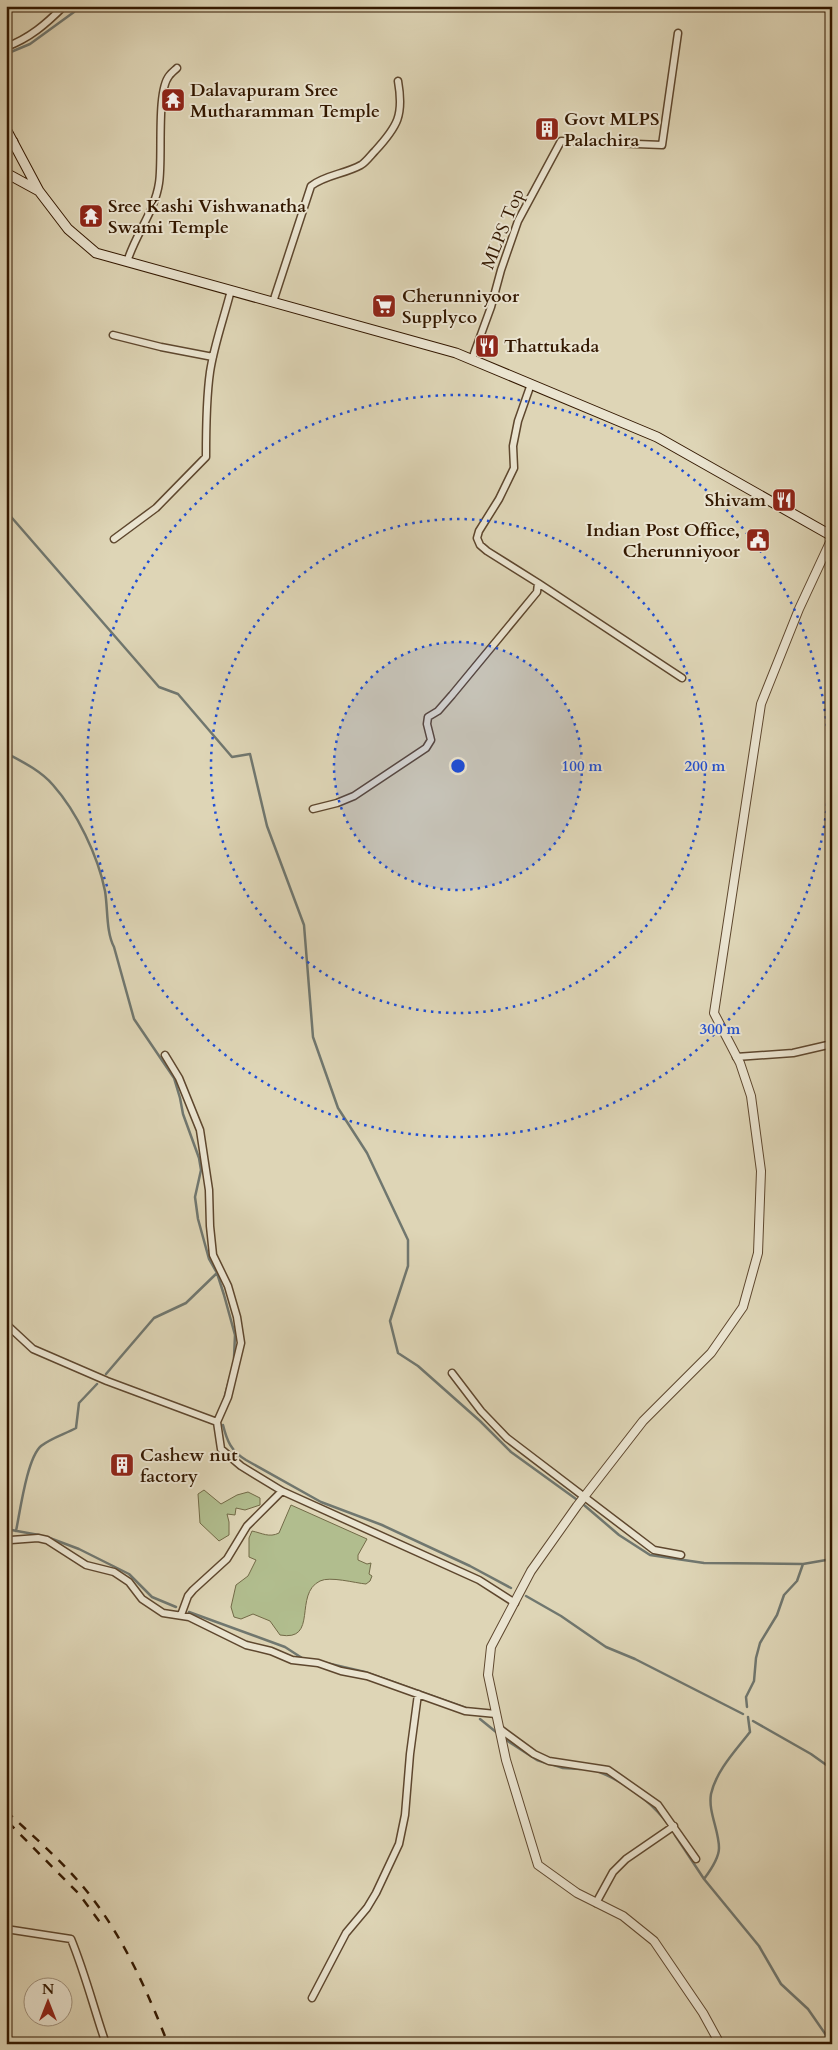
<svg xmlns="http://www.w3.org/2000/svg" width="838" height="2050" viewBox="0 0 838 2050" font-family="Cardo,serif">
	<style>
		.green { fill: #b1bd8e; stroke: #726a47 }
		.lines { fill: none; stroke-linecap: round; stroke-linejoin: round }
		.stream { stroke: #70776f; stroke-width: 2.5 }
		.minor-casing { stroke: #5e472e; stroke-width: 9 }
		.tertiary-casing { stroke: #5e472e; stroke-width: 10 }
		.secondary-casing { stroke: #331800; stroke-width: 11 }
		.minor { stroke: #eae4d0; stroke-width: 6 }
		.tertiary { stroke: #eae4d0; stroke-width: 8 }
		.secondary { stroke: #eae4d0; stroke-width: 9 }
		.rail { stroke: #331800; stroke-width: 2.5; stroke-dasharray: 9 9; stroke-linecap: butt }
		.ring { fill: none; stroke: #1d4ed8; stroke-width: 2.5; stroke-dasharray: 2.5 5 }
		.labels { text-anchor: middle; dominant-baseline: central; stroke-width: 4; stroke-linejoin: round; paint-order: stroke }
		.poi-label { font-size: 18px; font-weight: bold; fill: #331800; stroke: #eae4d0; text-anchor: start }
		.street-label { font-size: 18px; fill: #331800; stroke: #eae4d0 }
		.centre { fill: #1d4ed8; stroke: #eae4d0; stroke-width: 2.5 }
		.ring-label { font-size: 15px; text-anchor: middle; font-weight: bold; fill: #1d4ed8; stroke: #eae4d0; stroke-width: 4; stroke-linejoin: round; paint-order: stroke }
	</style>
	<rect width="100%" height="100%" fill="#ded5b6"/>
	<filter id="stains"><feTurbulence type="fractalNoise" baseFrequency=".004" numOctaves="4"/><feColorMatrix values="0 0 0 0 .2 0 0 0 0 .09 0 0 0 0 .02 0 0 0 .5 -.17"/></filter>
	<radialGradient id="worn" r=".72"><stop offset=".6" stop-color="#630" stop-opacity="0"/><stop offset="1" stop-color="#630" stop-opacity=".3"/></radialGradient>
	<path class="green" d="M204,1490l17,14 16,-9 11,-3 12,6v7l-15,5 -9,-2 -1,7 -8,-1 2,8v13l-10,6 -19,-18 -2,-29z
		M291,1505l76,34 -9,16v5l9,4 4,-1 -2,11 3,2 -2,5 -4,3c-11,-1 -36,-8 -46,-3 -27,13 -1,61 -40,54l-10,-14 -17,-7 -12,5 -7,-2 -3,-10 5,-22 12,-9 8,-16 -7,-3v-19l3,-7c10,2 17,7 27,2z"/>
	<g class="lines">
		<path class="stream" d="M818,6l14,6
			M6,54l24,-10 44,-32 4,-6
			M6,511l153,176 19,7 54,63 18,-3 17,72 37,99 9,112 25,71 29,45 41,87v26l-18,55 8,32 20,13 62,55 31,31 65,47
			M6,753c17,9 35,18 47,32 24,27 45,71 52,106 3,18 1,41 9,56l20,72 40,59 6,20 3,16 16,44 2,12 -6,27 3,22 11,40 8,14 7,22 11,40 -1,23
			M106,1374l48,-56 32,-15 31,-30
			M224,1399l7,-26
			M223,1425c4,16 8,26 23,35l75,42 61,23 88,41 41,22
			M584,1505l35,30 31,20 54,8 99,1
			M6,1529l33,6
			M16,1531c4,-19 11,-73 25,-85 10,-8 24,-12 35,-18l3,-25 18,-19
			M47,1537l32,12 50,25 23,23 24,10
			M526,1596l35,20 45,31 29,12 108,55
			M189,1612l96,35 17,11
			M322,1662l43,10 101,36
			M747,1707l-1,-10 8,-16 2,-23 4,-15 17,-28 7,-20 13,-14 6,-17 29,-5
			M480,1719l16,13
			M753,1721l58,33 21,15
			M506,1740l31,20 9,3
			M551,1764l12,4 17,1
			M597,1771c26,10 51,28 68,49
			M675,1835l29,44c6,-8 15,-21 15,-31 0,-18 -11,-36 -8,-54 5,-23 25,-44 39,-62l-2,-15
			M704,1879l55,67 22,38 27,25 18,26 3,9"/>
		<defs>
			<path id="minor" d="M6,47c24,-9 40,-23 58,-41
				M6,154l8,-13
				M127,262c8,-27 28,-51 32,-79 4,-24 -3,-91 10,-107 2,-3 6,-6 8,-8
				M273,302l38,-116c14,-11 34,-12 50,-21 5,-3 10,-10 14,-14 23,-25 29,-36 23,-70
				M113,335l48,12 52,10
				M472,359l19,-52 10,-37 17,-49 43,-80 101,4 16,-112
				M114,539l42,-31 50,-51c0,-28 0,-57 4,-85 4,-27 14,-54 21,-82
				M538,583l144,95
				M313,809l24,-6 17,-7 72,-48 5,-8 -4,-16 1,-7 10,-6 14,-16 85,-103 1,-9 -51,-32 -7,-6 -3,-7 2,-7 20,-32 15,-31 -1,-22 5,-25 13,-37
				M165,1055l14,23 21,52 9,60 1,36 3,29 15,31 9,31 4,26 -13,54 -11,25
				M736,1057l57,-4 39,-9
				M6,1324l27,25 74,32 110,41 4,27 20,17 41,25 197,89 36,23
				M452,1373l29,38 26,27 147,112 27,5
				M11,1540l27,-2 9,2 39,25 28,7 15,10 13,17 21,14 26,4 57,28 25,6 21,9 26,3 23,8 26,5 98,35 31,3
				M181,1615l7,-19 5,-6 34,-31 20,-33 35,-35
				M500,1729l34,25 15,7 59,9 13,9 37,26 38,54
				M596,1903l17,-31 13,-13 48,-33
				M6,1929l65,10c14,34 23,70 35,105
				M312,1998l34,-65 21,-25 9,-15 23,-49 6,-29 5,-61 8,-60"/>
			<path id="tertiary" d="M720,2044l-17,-31 -49,-72 -31,-25 -46,-23 -39,-28 -32,-105 -18,-85 3,-28 40,-76 46,-65 66,-85 68,-68 32,-46 15,-54 3,-82 -10,-75 -11,-33 -26,-50 47,-309 38,-95 33,-71"/>
			<path id="secondary" d="M6,129l33,62
				M6,173l33,18 29,38 28,24 360,100 201,84 175,99"/>
		</defs>
		<use href="#minor" class="minor-casing"/>
		<use href="#tertiary" class="tertiary-casing"/>
		<use href="#secondary" class="secondary-casing"/>
		<use href="#minor" class="minor"/>
		<use href="#tertiary" class="tertiary"/>
		<use href="#secondary" class="secondary"/>
		<path class="rail" d="M6,1811c27,25 55,49 79,78 37,45 62,101 83,155
			M8,1822l71,72 23,31"/>
	</g>
	<circle cx="458" cy="766" r="124" fill="#1d4ed8" fill-opacity=".12"/>
	<g class="ring">
		<circle cx="458" cy="766" r="124"/>
		<circle cx="458" cy="766" r="247"/>
		<circle cx="458" cy="766" r="371"/>
	</g>
	<defs>
		<symbol id="temple-square" viewBox="-11 -11 22 22"><rect x="-9" y="-9" width="18" height="18" rx="4" fill="#8f2418" stroke="#eae4d0"/><path d="M0-6L5-2H3V0L6.5 2.5H4V6H1.5V3h-3V6H-4V2.5H-6.5L-3 0V-2H-5Z" fill="#fff"/></symbol>
		<symbol id="building-square" viewBox="-11 -11 22 22"><rect x="-9" y="-9" width="18" height="18" rx="4" fill="#8f2418" stroke="#eae4d0"/><path d="M-4-6H4V6H1V3H-1V6H-4ZM-2.5-4.3h1.7v1.8h-1.7ZM.8-4.3h1.7v1.8H.8ZM-2.5-1h1.7V.8h-1.7ZM.8-1h1.7V.8H.8Z" fill="#fff"/></symbol>
		<symbol id="supermarket-square" viewBox="-11 -11 22 22"><rect x="-9" y="-9" width="18" height="18" rx="4" fill="#8f2418" stroke="#eae4d0"/><path d="M-6-5.5h2.5l.6 2H6L4.5 2H-2.5L-4.4-4H-6ZM-1.5 3.2a1.3 1.3 0 1 0 .1 0ZM3 3.2a1.3 1.3 0 1 0 .1 0Z" fill="#fff"/></symbol>
		<symbol id="restaurant-square" viewBox="-11 -11 22 22"><rect x="-9" y="-9" width="18" height="18" rx="4" fill="#8f2418" stroke="#eae4d0"/><path d="M-5-6h1v4h1v-4h1v4h1v-4h1v5L-1.5 .5V6h-2V.5L-5-1ZM5-6V6H3V1.5H1.5Q1.5-4 5-6Z" fill="#fff"/></symbol>
		<symbol id="civic-square" viewBox="-11 -11 22 22"><rect x="-9" y="-9" width="18" height="18" rx="4" fill="#8f2418" stroke="#eae4d0"/><path d="M-.6-6.5H3V-4.5H.6V-3L4-1V1h2V6H-6V1h2V-1L-.6-3ZM-1.2 2.5V6h2.4V2.5Z" fill="#fff"/></symbol>
	</defs>
	<g fill-rule="evenodd">
		<use href="#temple-square" x="159" y="86" width="28" height="28"/>
		<use href="#building-square" x="533" y="115" width="28" height="28"/>
		<use href="#temple-square" x="77" y="202" width="28" height="28"/>
		<use href="#supermarket-square" x="370" y="292" width="28" height="28"/>
		<use href="#restaurant-square" x="473" y="332" width="28" height="28"/>
		<use href="#restaurant-square" x="770" y="486" width="28" height="28"/>
		<use href="#civic-square" x="744" y="526" width="28" height="28"/>
		<use href="#building-square" x="108" y="1451" width="28" height="28"/>
	</g>
	<g class="labels">
		<g class="poi-label">
			<text x="190" y="90">Dalavapuram Sree<tspan x="190" dy="21">Mutharamman Temple</tspan></text>
			<text x="564" y="119">Govt MLPS<tspan x="564" dy="21">Palachira</tspan></text>
			<text x="108" y="206">Sree Kashi Vishwanatha<tspan x="108" dy="21">Swami Temple</tspan></text>
			<text x="402" y="296">Cherunniyoor<tspan x="402" dy="21">Supplyco</tspan></text>
			<text x="504" y="346">Thattukada</text>
			<text x="766" y="500" text-anchor="end">Shivam</text>
			<text x="740" y="530" text-anchor="end">Indian Post Office,<tspan x="740" dy="21">Cherunniyoor</tspan></text>
			<text x="140" y="1455">Cashew nut<tspan x="140" dy="21">factory</tspan></text>
		</g>
		<g class="street-label">
			<text transform="translate(503 229) rotate(-68)">MLPS Top</text>
		</g>
	</g>
	<circle cx="458" cy="766" r="8" class="centre"/>
	<g class="ring-label">
		<text x="582" y="771">100 m</text>
		<text x="705" y="771">200 m</text>
		<text x="720" y="1034">300 m</text>
	</g>
	<rect width="838" height="2050" fill="none" stroke="#ded5b6" stroke-width="25"/>
	<rect x="8" y="8" width="823" height="2035" fill="none" stroke="#331800" stroke-width="2.5"/>
	<rect x="12" y="12" width="813" height="2025" fill="none" stroke="#331800"/>
	<g transform="translate(48 2002)"><circle r="24" fill="#eae4d0" stroke="#a1927d"/>
	<path d="M0-4L9 19L0 12L-9 19Z" fill="#8f2418"/>
	<text y="-8" font-size="14" font-weight="bold" text-anchor="middle" fill="#331800">N</text>
	</g>
	<rect width="100%" height="100%" filter="url(#stains)"/>
	<rect width="100%" height="100%" fill="url(#worn)"/>
</svg>
